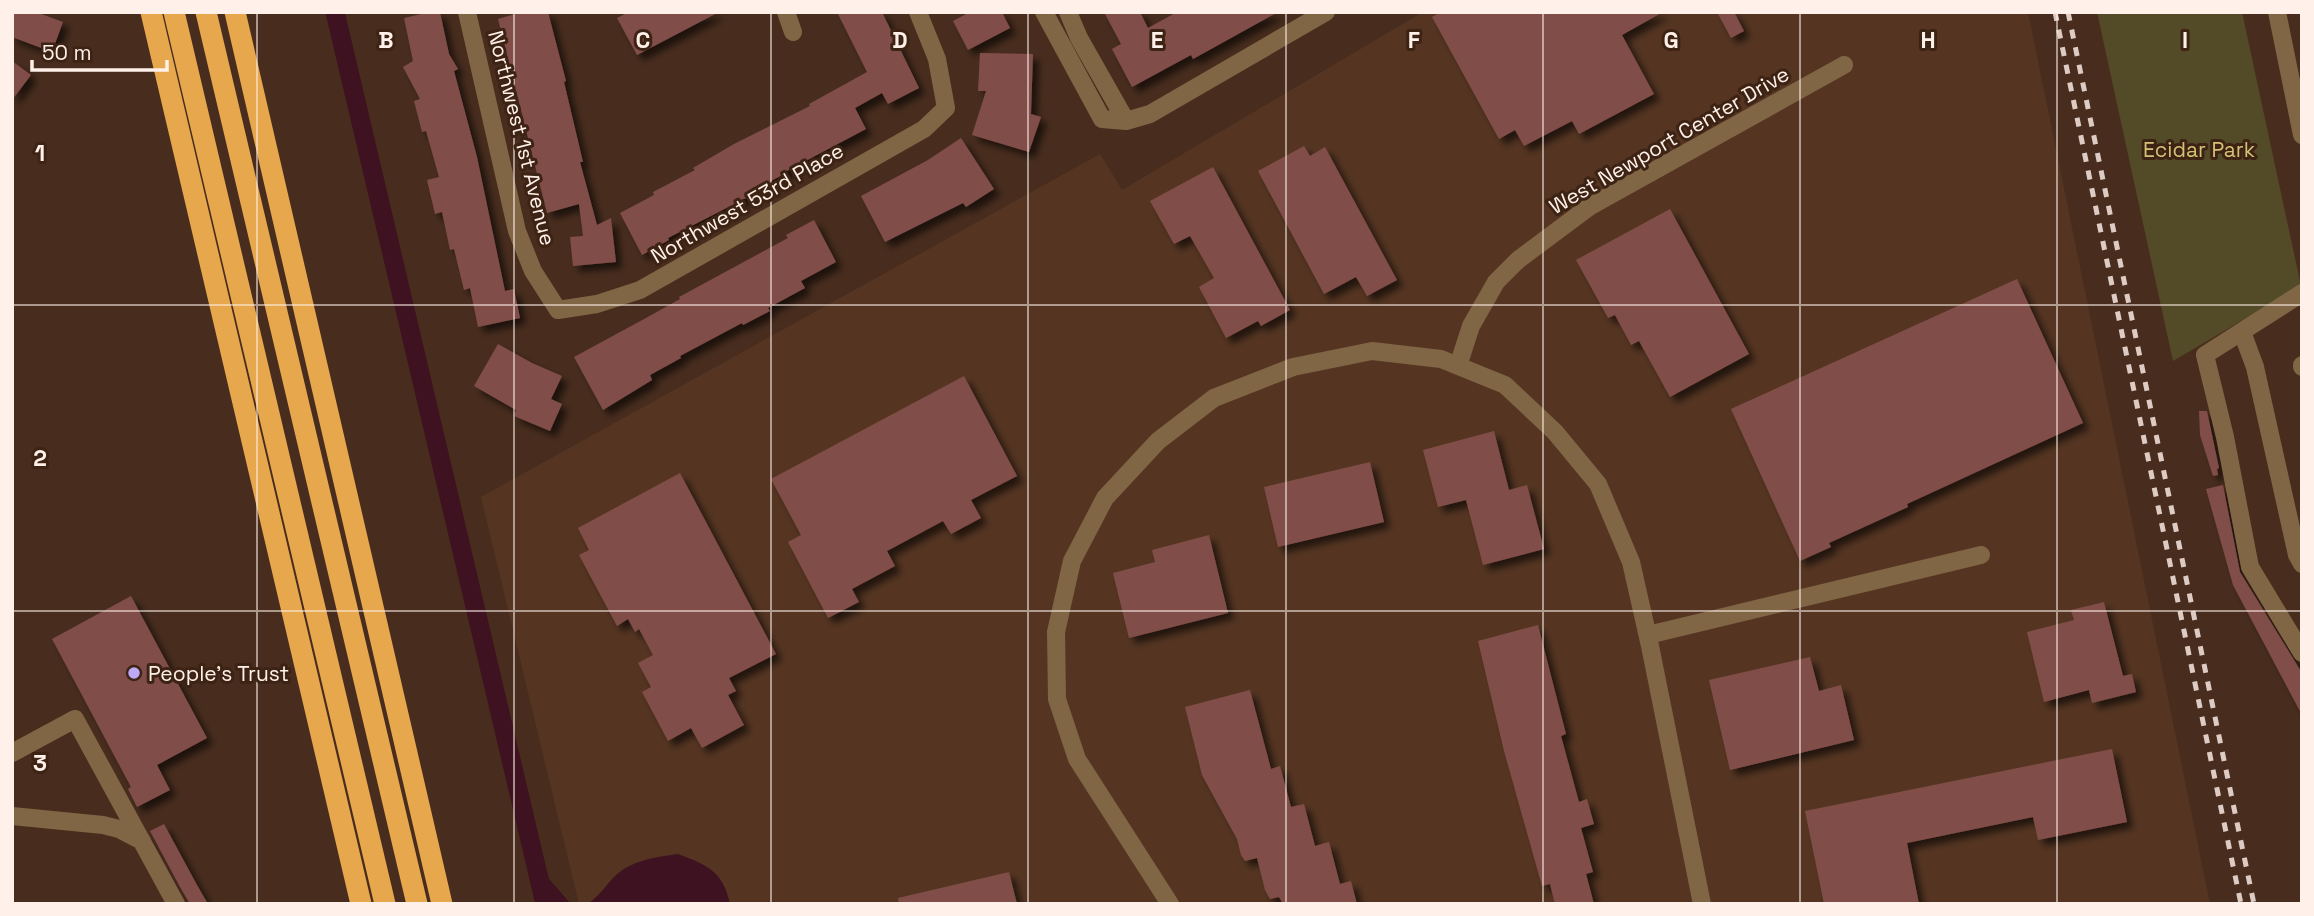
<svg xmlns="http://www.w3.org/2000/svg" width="2314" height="916" viewBox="0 0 2314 916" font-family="'Space Grotesk',sans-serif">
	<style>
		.built { fill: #553522 }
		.green { fill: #534a27 }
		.water { fill: #3e1220 }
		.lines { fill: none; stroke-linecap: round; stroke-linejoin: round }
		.canal { stroke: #3e1220; stroke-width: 19 }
		.building { fill: #804e48; filter: url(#shadow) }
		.minor { stroke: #806645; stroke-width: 18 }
		.highway { stroke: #e7a74d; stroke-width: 21 }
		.rail { stroke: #deccc4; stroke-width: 5; stroke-dasharray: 9 9; stroke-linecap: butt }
		.grid { fill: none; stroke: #fff0e9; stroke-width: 2; stroke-opacity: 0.55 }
		.poi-dot { fill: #bda9f5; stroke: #3d2314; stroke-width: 2.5 }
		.labels { text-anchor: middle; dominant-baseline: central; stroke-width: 6; stroke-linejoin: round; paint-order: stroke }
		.street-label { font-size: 21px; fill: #fff0e9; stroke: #3d2314 }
		.park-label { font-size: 21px; fill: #d5c175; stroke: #3d2314 }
		.poi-label { font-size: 21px; fill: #fff0e9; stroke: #3d2314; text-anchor: start }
		.grid-label { font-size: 23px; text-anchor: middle; font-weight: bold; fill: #fff0e9; stroke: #3d2314; stroke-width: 6; stroke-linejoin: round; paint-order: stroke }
	</style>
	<defs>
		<filter id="shadow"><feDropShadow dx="6" dy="6" stdDeviation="3.5" flood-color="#0009"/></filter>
	</defs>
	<rect width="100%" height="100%" fill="#482d1e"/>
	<path class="built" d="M1423,12h605l182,892h-1631l-98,-407 619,-343 22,36z"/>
	<path class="green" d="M2097,12h145l59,274 -128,75z"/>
	<path class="water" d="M678,854c29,11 45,17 52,50h-143c12,-7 18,-18 28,-28 17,-16 41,-19 63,-22z
		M535,863l36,41h-26z"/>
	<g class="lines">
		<path class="canal" d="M335,12l210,892"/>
	</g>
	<path class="building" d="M12,12h24l27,10 -11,30 -40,-15z
		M430,12h10l9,42 9,15 -4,2 23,86 28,134 9,-2 6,29 -42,9 -8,-39 -6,2 -10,-41 -4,1 -8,-38 -7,2 -8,-34 12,-3 -13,-46 -4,1 -8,-31 6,-2 -17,-32 10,-6 -9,-43z
		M522,12h26l18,69 -2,1 19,80h-3l17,63 14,-7 5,44 -43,4 -3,-29 13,-1 -4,-32 -32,9 -49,-194z
		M629,12h90l-82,43 -20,-37z
		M837,12h45l37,76 -31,16 -6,-11 -27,15 11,21 -83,44 1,1 -40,22 2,2 -78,40 1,2 -27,15 -22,-42 34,-18 -1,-3 42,-22 -2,-2 41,-24 76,-38 -1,-2 58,-32z
		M970,12h32l8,16 -42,22 -15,-29z
		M1104,12h36l8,16 29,-16h101l-85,47 -2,-4 -59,32 -20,-38 9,-5z
		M1441,12h222l-41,23 32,59 -75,40 -7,-13 -48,25 -9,-16 -16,9 -67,-122z
		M1717,12h17l10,19 -13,7z
		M980,53l53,1 -2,60 10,3 -12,35 -57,-17 14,-44h-8z
		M12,61l19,14 -19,25z
		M961,138l33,51 -28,18 -3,-4 -78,39 -24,-46 67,-36z
		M1304,146l6,10 15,-9 72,133 -30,16 -11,-19 -32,17 -66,-123z
		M1213,167l77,143 -29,16 -3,-5 -32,17 -27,-51 15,-9 -24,-42 -16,8 -24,-43z
		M1670,209l79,145 -79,43 -31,-56 -8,4 -16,-30 -7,3 -32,-58z
		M814,220l22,42 -35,19 4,7 -37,20 2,3 -27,14 -1,-2 -62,33 1,2 -31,17 2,5 -49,30 -29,-53 72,-39 34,-19 -1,-2 109,-59 -2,-3z
		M2017,279l66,144 -176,81 1,3 -79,36 2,4 -31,14 -69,-152z
		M498,344l34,19 30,13 -11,23 11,5 -12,27 -36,-15 2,-6 -42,-24z
		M964,376l53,100 -46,24 10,18 -30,16 -8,-13 -56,30 8,15 -43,23 7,13 -31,16 -40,-76 13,-7 -30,-56z
		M2199,411h8l12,57 -2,1 1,6 -5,1 -13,-41z
		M1494,431l15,59 18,-5 17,64 -61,16 -17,-65 -28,7 -15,-57z
		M1370,462l14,60 -106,25 -14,-60z
		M680,473l96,181 -47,24 7,13 -8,4 16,30 -42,23 -11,-20 -23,13 -26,-49 9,-5 -13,-24 15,-8 -14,-26 -4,3 -7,-13 -11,7 -38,-71 10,-5 -11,-22z
		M2223,485l17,87 62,101v42l-69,-130 -27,-96z
		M1209,535l19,78 -99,25 -16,-65 42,-11 -3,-12z
		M131,596l76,142 -50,27 13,25 -33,17 -9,-18 3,-2 -79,-148z
		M2104,602l19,74 9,-2 4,18 -44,11 -3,-13 -45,12 -17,-70 47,-12 -3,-10z
		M1538,625l28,109 -5,2 18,66 8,-3 7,25 -13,4 12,44 -7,2 8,30h-39l-5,-20 -8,2 -38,-135 -26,-110z
		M1810,657l9,34 22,-6 13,55 -124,30 -21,-90z
		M1250,690l21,79 9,-3 11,41 13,-3 11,42 14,-4 11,42 11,-3 6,23h-74l-4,-7 -9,2 -5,-9 -8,-32 -12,3 -4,-6 -4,-16 -35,-64 -17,-68z
		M2112,749l15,73 -89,18 -5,-23 -126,26 12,61h-95l-19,-93z
		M164,824l33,61 11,19h-18l-10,-17 -30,-56z
		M1009,872l8,32h-118l-1,-6z"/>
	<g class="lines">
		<path class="minor" d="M467,12l50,219 16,40 25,39 39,-6 43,-14 284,-161 22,-21 -9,-49 -19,-47
			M786,12l7,20
			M1044,12l58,107 24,2 24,-7 176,-102
			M1068,12l11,26 47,83
			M2277,12l25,123
			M2302,293l-97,62 20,82 25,130 52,86
			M2242,332l13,35 42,188 5,9
			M2302,365v2
			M1458,366l13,-40 25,-44 22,-22 71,-53 255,-142
			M1648,635l333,-80
			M12,753l63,-34 101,185
			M12,816l91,9 16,4 23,12
			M1170,904l-93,-145 -20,-60 -1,-67 16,-71 33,-63 53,-57 56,-43 79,-31 79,-16 69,8 64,26 50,47 43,52 33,78 19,84 52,258"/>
		<path class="highway" d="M151,12l210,892
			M174,12l211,892
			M206,12l211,892
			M235,12l207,892"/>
		<path class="rail" d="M2055,12l186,892
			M2068,12l186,892"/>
	</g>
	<path class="grid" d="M257,12v892M514,12v892M771,12v892M1028,12v892M1286,12v892M1543,12v892M1800,12v892M2057,12v892M12,305h2290M12,611h2290"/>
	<circle class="poi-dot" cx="134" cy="673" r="7"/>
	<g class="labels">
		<g class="street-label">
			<text transform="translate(522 138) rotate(76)">Northwest 1st Avenue</text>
			<text transform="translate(1669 140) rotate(-30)">West Newport Center Drive</text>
			<text transform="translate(747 203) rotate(-30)">Northwest 53rd Place</text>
		</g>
		<g class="park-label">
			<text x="2199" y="149">Ecidar Park</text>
		</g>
		<g class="poi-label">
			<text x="148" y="673">People's Trust</text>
		</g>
	</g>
	<g class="grid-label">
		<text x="386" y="48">B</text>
		<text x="643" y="48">C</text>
		<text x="900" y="48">D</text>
		<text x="1157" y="48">E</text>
		<text x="1414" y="48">F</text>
		<text x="1671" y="48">G</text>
		<text x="1928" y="48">H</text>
		<text x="2185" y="48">I</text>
		<text x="40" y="161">1</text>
		<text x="40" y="466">2</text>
		<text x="40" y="771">3</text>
	</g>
	<rect width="2314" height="916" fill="none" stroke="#fff0e9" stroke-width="28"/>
	<path d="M32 60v10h135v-10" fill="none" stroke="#fff0e9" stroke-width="3.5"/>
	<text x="42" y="60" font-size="21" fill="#fff0e9" stroke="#3d2314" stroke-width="5" paint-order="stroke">50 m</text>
</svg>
